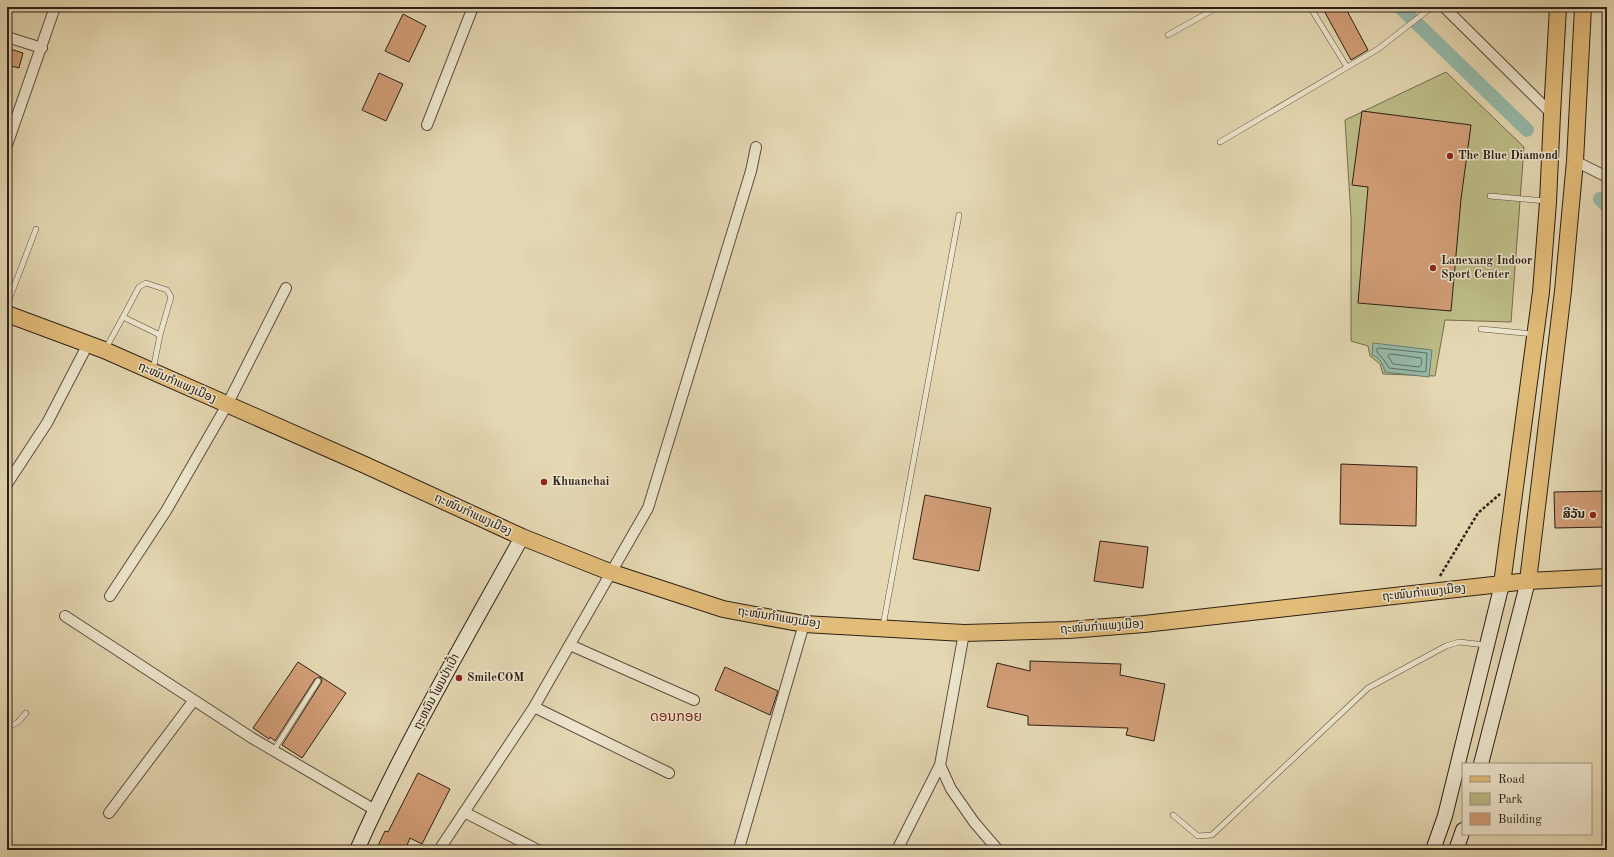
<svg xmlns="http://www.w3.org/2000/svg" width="1614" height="857" viewBox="0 0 1614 857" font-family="'Old Standard TT','Noto Sans Lao',serif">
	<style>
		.green { fill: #bcbc87; stroke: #746e4f }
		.water { fill: #95baaa; stroke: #6b7c6f }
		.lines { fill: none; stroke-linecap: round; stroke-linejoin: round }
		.shore { stroke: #606d60; stroke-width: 1 }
		.canal { stroke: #95baaa; stroke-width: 14 }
		.building { fill: #d19d76; stroke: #2c2017 }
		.lane-casing { stroke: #5a4e3e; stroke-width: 6 }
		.street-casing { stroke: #5a4e3e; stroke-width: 12 }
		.secondary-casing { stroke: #2c2017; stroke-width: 16 }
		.primary-casing { stroke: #2c2017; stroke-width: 18 }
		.path { stroke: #2c2017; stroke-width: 2.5; stroke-dasharray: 3 2; stroke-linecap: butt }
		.lane { stroke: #ede5cd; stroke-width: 5 }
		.street { stroke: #ede5cd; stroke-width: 10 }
		.secondary { stroke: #ede5cd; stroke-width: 14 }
		.primary { stroke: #e2bc79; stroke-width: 16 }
		.poi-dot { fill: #8f2418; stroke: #ede5cd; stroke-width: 1.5 }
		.labels { text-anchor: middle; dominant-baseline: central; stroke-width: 3; stroke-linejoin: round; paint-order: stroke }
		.poi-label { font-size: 12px; font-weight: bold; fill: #2c2017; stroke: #ede5cd; text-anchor: start }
		.street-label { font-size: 12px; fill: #2c2017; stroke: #ede5cd }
		.quarter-label { font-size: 14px; fill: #7a1f14; stroke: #ede5cd }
	</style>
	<rect width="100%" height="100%" fill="#e4d7b2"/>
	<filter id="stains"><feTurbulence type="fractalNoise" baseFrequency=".005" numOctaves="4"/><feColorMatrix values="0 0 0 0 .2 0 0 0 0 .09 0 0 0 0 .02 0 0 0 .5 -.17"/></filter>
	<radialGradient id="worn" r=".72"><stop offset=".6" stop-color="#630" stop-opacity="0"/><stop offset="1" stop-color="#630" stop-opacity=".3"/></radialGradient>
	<path class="green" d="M1446,72l78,75 -13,175 -66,-2 -10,56 -52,-2 -3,-10 -10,-8 -2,-10 -17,-5v-124l-6,-97z"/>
	<path class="water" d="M1373,343l59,7 -3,27 -44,-5c-2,-8 -5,-14 -13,-17z"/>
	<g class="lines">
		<path class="shore" d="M1379,348l48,5 -1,18 -2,1 -35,-4 -5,-8 -7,-8v-3z
			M1391,354l30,4 1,1 -1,6 -2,2 -26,-3 -5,-8z"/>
		<path class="canal" d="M1400,7l127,123
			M1600,199l7,7"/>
	</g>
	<path class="building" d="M1322,7h23l23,43 -17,10z
		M403,14l23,12 -17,36 -24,-11z
		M7,48l16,5 -4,15 -12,-3z
		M379,73l24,11 -17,37 -24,-11z
		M1362,111l109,14 -10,74 -10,112 -93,-8 10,-116 -16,-2z
		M1341,464l76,3 -1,59 -76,-2z
		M1607,491v36l-52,1 -1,-36z
		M925,495l66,13 -12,63 -66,-12z
		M1100,541l48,6 -5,41 -49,-7z
		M1030,661l91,3 -1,11 45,9 -11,57 -28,-6 2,-7 -100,-3v-9l-41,-9 10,-44 33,8z
		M298,662l48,31 -44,65 -20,-13 39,-62 1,-3 -2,-3 -5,2 -40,62 -5,-4 -1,2 -16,-11z
		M725,667l53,24 -8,24 -55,-25z
		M418,773l32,16 -28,55 -12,-6 -5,12h-29l9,-19 3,1z"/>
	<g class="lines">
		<defs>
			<path id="lane" d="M1310,7l37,60
				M1168,35l50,-28
				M1220,142l158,-93 54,-42
				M1490,196l55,5
				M7,305l29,-76
				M123,317l16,-30 7,-4 21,7 4,7 -11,38
				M1481,329l53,5
				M106,348l17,-31 37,18 -7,35
				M883,626l76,-411
				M7,726l2,1 9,-5 8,-9
				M274,750l44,-69
				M1173,815l25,21 14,-1 156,-147 78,-42 13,-4 27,3"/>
			<path id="street" d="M1444,7l108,107
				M7,37l35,11
				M427,125l46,-118
				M7,145l48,-138
				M1575,161l32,16
				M7,484l40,-61 41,-79
				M110,596l56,-85 61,-106 59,-117
				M65,616l187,122 123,72
				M570,645l124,55
				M534,707l135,66
				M940,765l11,24 23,33 24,28
				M464,812l74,38
				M109,813l85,-113
				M740,845l64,-221
				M439,850l95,-143 114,-199 103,-337 5,-24
				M897,850l43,-85 24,-132"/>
			<path id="secondary" d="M1481,764l47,-183
				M357,850c48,-108 108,-210 165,-313
				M1433,850l12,-34 57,-232
				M1456,850l7,-20"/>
			<path id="primary" d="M7,314l97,36 261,115 157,72 88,35 113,37 81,15 160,9 105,-3 75,-6 384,-43 79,-4
				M1528,581l35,-290 12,-130 8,-154
				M1502,584l39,-292 7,-90 4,-88 6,-107"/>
		</defs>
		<use href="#lane" class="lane-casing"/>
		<use href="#street" class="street-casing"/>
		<use href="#secondary" class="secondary-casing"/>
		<use href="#primary" class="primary-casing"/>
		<path class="path" d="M1440,576l38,-63 22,-19"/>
		<use href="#lane" class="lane"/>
		<use href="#street" class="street"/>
		<use href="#secondary" class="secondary"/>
		<use href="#primary" class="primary"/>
	</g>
	<g class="poi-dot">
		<circle cx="1450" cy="156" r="4"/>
		<circle cx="1433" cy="268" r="4"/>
		<circle cx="544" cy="482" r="4"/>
		<circle cx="1593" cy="515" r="4"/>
		<circle cx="459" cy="678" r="4"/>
	</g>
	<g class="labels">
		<g class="poi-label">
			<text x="1458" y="156">The Blue Diamond</text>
			<text x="1441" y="261">Lanexang Indoor<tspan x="1441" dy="14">Sport Center</tspan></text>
			<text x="552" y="482">Khuanchai</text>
			<text x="1585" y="515" text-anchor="end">ສີວັນ</text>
			<text x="467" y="678">SmileCOM</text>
		</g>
		<g class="street-label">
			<text transform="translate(177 383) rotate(24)">ຖະໜົນກຳແພງເມືອງ</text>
			<text transform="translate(473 515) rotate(25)">ຖະໜົນກຳແພງເມືອງ</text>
			<text transform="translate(1424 593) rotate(-6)">ຖະໜົນກຳແພງເມືອງ</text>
			<text transform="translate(779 618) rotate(9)">ຖະໜົນກຳແພງເມືອງ</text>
			<text transform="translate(1102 627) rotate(-4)">ຖະໜົນກຳແພງເມືອງ</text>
			<text transform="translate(437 692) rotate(-62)">ຖະຫນົນ ໂພນປ່າເປົ້າ</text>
		</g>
		<g class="quarter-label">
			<text x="676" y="717">ດອນກອຍ</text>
		</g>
	</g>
	<rect width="1614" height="857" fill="none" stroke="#e4d7b2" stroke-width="24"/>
	<rect x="8" y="8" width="1598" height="841" fill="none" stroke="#2c2017" stroke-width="2"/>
	<rect x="12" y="12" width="1590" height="833" fill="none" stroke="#2c2017"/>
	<rect x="1462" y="763" width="130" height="72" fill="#ede5cd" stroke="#a09684"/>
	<rect x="1470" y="776" width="20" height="6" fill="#e2bc79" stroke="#a09684"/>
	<text x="1498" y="783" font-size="12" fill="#2c2017">Road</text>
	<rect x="1470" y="793" width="20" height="12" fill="#bcbc87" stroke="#a09684"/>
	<text x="1498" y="803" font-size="12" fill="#2c2017">Park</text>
	<rect x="1470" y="813" width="20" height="12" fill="#d19d76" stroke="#a09684"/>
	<text x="1498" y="823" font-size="12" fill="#2c2017">Building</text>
	<rect width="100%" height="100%" filter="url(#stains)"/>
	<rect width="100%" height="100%" fill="url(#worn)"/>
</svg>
